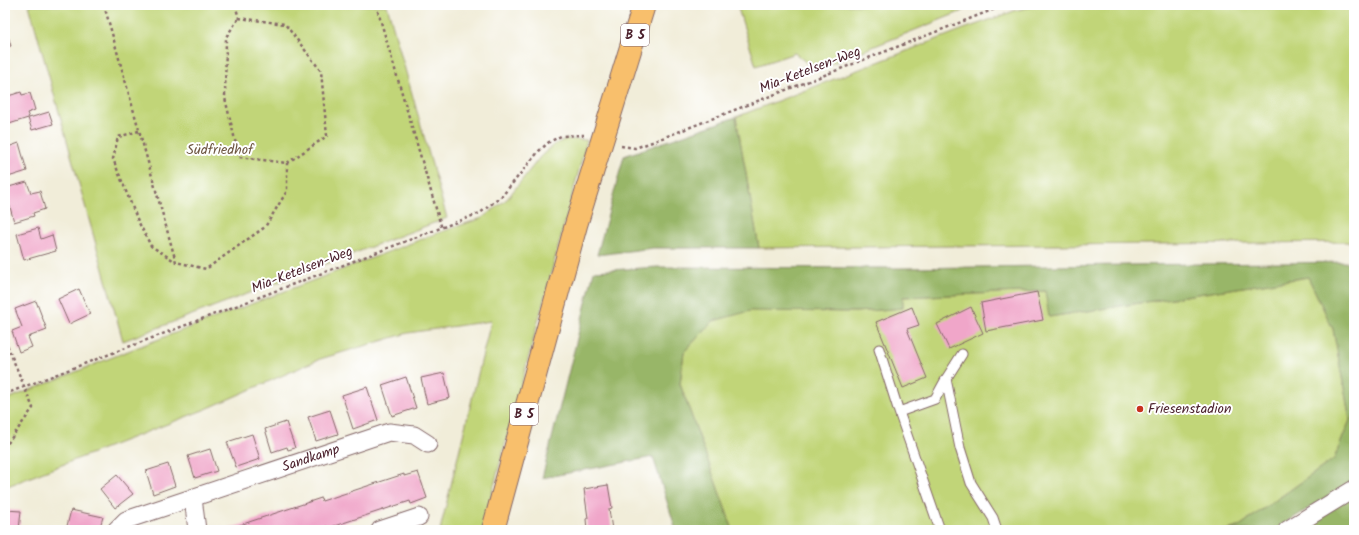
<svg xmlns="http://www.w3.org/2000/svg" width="1359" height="535" viewBox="0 0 1359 535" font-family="Kalam,sans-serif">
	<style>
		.green { fill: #c1d578; stroke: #867a52 }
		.forest { fill: #98b668; stroke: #716a4a }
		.building { fill: #f0a6c9 }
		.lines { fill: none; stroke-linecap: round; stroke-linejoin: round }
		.service-casing { stroke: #846768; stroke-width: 11 }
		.minor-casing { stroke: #846768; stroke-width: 19 }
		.trunk-casing { stroke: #846768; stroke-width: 24 }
		.path { stroke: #846768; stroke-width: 2.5; stroke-dasharray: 3 3; stroke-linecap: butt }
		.service { stroke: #fff; stroke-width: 9 }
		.minor { stroke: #fff; stroke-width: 17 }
		.trunk { stroke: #f8bf6c; stroke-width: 22 }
		.poi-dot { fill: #c8321e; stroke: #fff; stroke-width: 1.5 }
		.labels { text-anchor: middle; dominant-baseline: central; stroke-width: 4; stroke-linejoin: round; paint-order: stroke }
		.shield { fill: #fff; stroke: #80626b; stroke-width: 1 }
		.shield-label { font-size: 13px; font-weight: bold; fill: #4a1f2b }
		.street-label { font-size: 14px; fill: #4a1f2b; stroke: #fff }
		.park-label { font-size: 14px; fill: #6e5642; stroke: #fff }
		.poi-label { font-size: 14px; fill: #4a1f2b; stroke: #fff; text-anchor: start }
	</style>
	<rect width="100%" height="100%" fill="#fff"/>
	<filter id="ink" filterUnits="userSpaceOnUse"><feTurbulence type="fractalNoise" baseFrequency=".025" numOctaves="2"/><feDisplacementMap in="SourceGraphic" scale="8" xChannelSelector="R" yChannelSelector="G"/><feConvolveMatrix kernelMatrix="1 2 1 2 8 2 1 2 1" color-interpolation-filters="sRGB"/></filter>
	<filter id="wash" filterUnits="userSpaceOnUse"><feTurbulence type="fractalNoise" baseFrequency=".012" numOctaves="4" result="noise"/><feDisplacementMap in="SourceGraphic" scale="16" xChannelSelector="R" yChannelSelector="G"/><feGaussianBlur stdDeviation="0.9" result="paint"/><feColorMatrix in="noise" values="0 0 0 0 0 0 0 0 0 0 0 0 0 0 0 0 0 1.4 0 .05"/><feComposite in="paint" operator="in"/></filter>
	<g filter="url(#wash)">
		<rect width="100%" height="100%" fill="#f1edd9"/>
		<path class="green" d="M29,5h358l60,213 -324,123z
			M737,5h238v1l-160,64 -20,-17 -39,13z
			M1040,5h314v237l-595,6 -23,-131 225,-87 56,-20z
			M566,139l21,1 -105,390h-42l51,-209 -83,12 -88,26 -114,50 -201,78v-87l128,-51 302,-115 47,-16 25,-19 33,-42 13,-12z
			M1308,277l25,52 17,91 -16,39 -96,68 -11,3h-494l-53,-146 4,-32 29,-31 37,-11 106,2 47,-4 -1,-11 144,-6 3,26z"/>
		<path class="forest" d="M736,117l23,131h-106l-56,7 27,-99z
			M1354,262v218l-80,50h-47l11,-3 96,-68 16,-39 -17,-91 -25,-52 -259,40 -4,-26 -142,6v11l-47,4 -106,-1 -37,10 -29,31 -4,32 53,146h-57l-23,-73 -111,21 52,-207 64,-4 242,1z
			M1354,492v38h-63z"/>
		<g id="blocks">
			<path class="building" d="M5,26l6,20 -6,1z
				M21,92l1,3 8,-2 5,17 -8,3 2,5 20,-6 4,12 -21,6 -4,-12 -22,7 -1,-28z
				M19,143l8,28 -22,7v-30z
				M27,182l4,11 9,-2 5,18 -12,4 1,3 -20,6 -9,-34z
				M38,228l3,11 11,-4 4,16 -32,9 -7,-26z
				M79,289l11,25 -21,10 -11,-25z
				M1037,292l6,28 -57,11 -5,-28z
				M36,301l11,29 -19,7 4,10 -13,5 -7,-21 10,-4 -7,-18z
				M912,307l7,18 -12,4 20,49 -24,10 -27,-66z
				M971,307l12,26 -34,16 -12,-25z
				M444,373l6,25 -23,6 -6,-26z
				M406,377l10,31 -24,8 -10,-31z
				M367,387l11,33 -25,9 -11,-34z
				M330,410l8,24 -22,7 -8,-24z
				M286,422l9,26 -7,2 -1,-3 -15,5 -7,-23z
				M252,434l8,25 -24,8 -9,-25z
				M210,449l7,22 -22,7 -7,-22z
				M168,464l7,22 -22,8 -7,-23z
				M418,472l9,26 -16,6 -1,-3 -82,27 -1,-2 -13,4h-89l96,-32 1,3 82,-27v2z
				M117,475l16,19 -18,14 -15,-19z
				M608,485l4,23 -3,1 3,21h-25l-1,-11 2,-1 -4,-29z
				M5,510l16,1 -2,19h-14z
				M71,510l32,7 -4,13h-33z"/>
		</g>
	</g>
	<g filter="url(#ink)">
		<use href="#blocks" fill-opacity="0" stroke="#846768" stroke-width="1"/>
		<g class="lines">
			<defs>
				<path id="service" d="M879,349l20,63
					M946,379l16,-25
					M940,530l-41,-118 36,-13 11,-20 14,69 11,35 22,35 4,12"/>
				<g id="minor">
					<path d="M193,498l4,32"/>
					<path id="s1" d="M116,530l10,-10 263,-88 25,3 14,9"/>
					<path d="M380,530l39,-13"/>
					<path d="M1287,530l67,-41"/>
				</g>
				<path id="trunk" d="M493,530l83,-305 68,-220"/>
			</defs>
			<use href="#service" class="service-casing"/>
			<use href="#minor" class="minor-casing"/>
			<use href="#trunk" class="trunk-casing"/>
			<path class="path" d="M104,5l72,257 30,7 59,-42 22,-36v-28
				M235,5l4,13
				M376,5l66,224
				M239,18l46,6 36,47 6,65 -40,27 -48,-6 -14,-59 1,-61z
				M139,131l-21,6 -5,22 25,62 13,25 25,16
				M621,146l14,2 17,-6 353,-137
				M5,340l28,68 -28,39
				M5,394l475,-181 22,-17 37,-45 10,-9 12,-6 23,-1"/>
			<use href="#service" class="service"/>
			<use href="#minor" class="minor"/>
			<use href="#trunk" class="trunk"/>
		</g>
	</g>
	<circle class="poi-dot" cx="1140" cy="409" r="4"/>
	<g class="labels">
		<g class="shield">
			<rect x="621" y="24" width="28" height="22" rx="3"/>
			<rect x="510" y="403" width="28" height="22" rx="3"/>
		</g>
		<g class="shield-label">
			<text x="635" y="35">B 5</text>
			<text x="524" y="414">B 5</text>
		</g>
		<g class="street-label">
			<text transform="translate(810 70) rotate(-21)">Mia-Ketelsen-Weg</text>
			<text transform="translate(302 270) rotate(-21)">Mia-Ketelsen-Weg</text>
			<text stroke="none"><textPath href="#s1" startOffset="209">Sandkamp</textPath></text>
		</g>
		<g class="park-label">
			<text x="220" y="150">Südfriedhof</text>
		</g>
		<g class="poi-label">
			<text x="1148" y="409">Friesenstadion</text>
		</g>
	</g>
	<rect width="1359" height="535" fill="none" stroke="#fff" stroke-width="20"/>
</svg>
